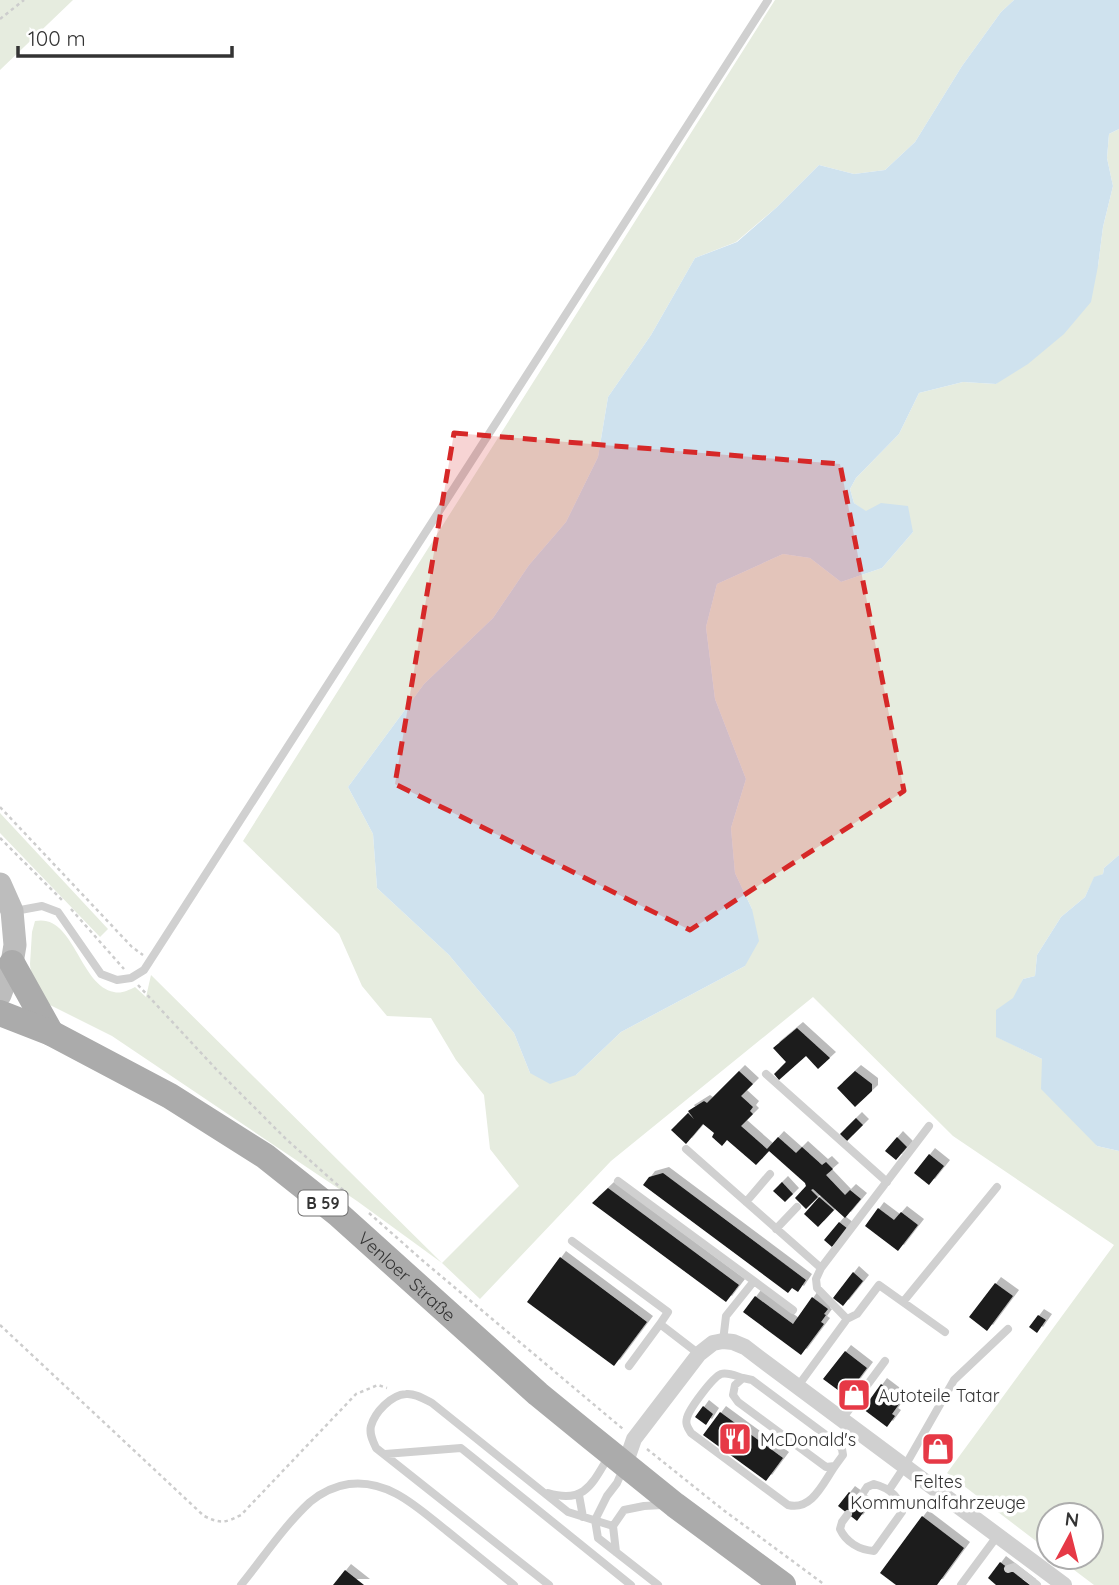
<svg xmlns="http://www.w3.org/2000/svg" width="1119" height="1585" viewBox="0 0 1119 1585" font-family="Quicksand,sans-serif">
	<style>
		.green { fill: #e6ecdf }
		.water { fill: #cfe2ee }
		.building { fill: #1a1a1a; filter: url(#shadow) }
		.lines { fill: none; stroke-linecap: round; stroke-linejoin: round }
		.path { stroke: #cdcdcd; stroke-width: 2.5; stroke-dasharray: 3.5 3.5; stroke-linecap: butt }
		.lane { stroke: #d0d0d0; stroke-width: 8 }
		.street { stroke: #d0d0d0; stroke-width: 16 }
		.secondary { stroke: #bdbdbd; stroke-width: 23 }
		.primary { stroke: #ababab; stroke-width: 26 }
		.marked { fill: #d62828; fill-opacity: 0.2; stroke: #d62828; stroke-width: 5; stroke-dasharray: 14 9; stroke-linejoin: round }
		.labels { text-anchor: middle; dominant-baseline: central; stroke-width: 7; stroke-linejoin: round; paint-order: stroke }
		.shield { fill: #fff; stroke: #707070; stroke-width: 2 }
		.shield-label { font-size: 16px; font-weight: bold; fill: #333 }
		.street-label { font-size: 18px; fill: #333; stroke: #fff }
		.poi-label { font-size: 18px; fill: #333; stroke: #fff; text-anchor: start }
	</style>
	<defs>
		<filter id="shadow"><feDropShadow dx="6" dy="-6" stdDeviation="0" flood-color="#0004"/></filter>
	</defs>
	<rect width="100%" height="100%" fill="#fff"/>
	<path class="green" d="M0,0h73l-73,70z
		M775,0h239l-13,12 -39,54 -47,76 -30,28 -31,4 -35,-9 -42,42 -41,35 -41,16 -44,77 -43,62 -10,60 -32,65 -37,43 -36,53 -69,66 -76,103 25,47 4,54 72,67 65,78 16,40 46,2 45,-43 124,-66 7,-57 -17,-36 -4,-45 15,-49 -31,-80 -9,-72 11,-43 66,-30 27,4 31,24 41,-14 31,-36 -47,-20 -12,-9 -4,-14 6,-11 43,-44 20,-41 44,-11 33,2 102,-118 5,-39 10,-41 -6,-28 2,-24 10,-5v726l-15,13 -1,6 -9,4 -9,19 -24,20 -24,38 -2,21 -12,3 -26,58 45,22 55,87 22,5v434h-25l-37,-28h34v-42h-42v36l-102,-78 167,-228 -161,-109 -140,-139 -202,164 -131,138 -38,-36 -85,-62 -245,-165 -68,-34 -13,-27 -1,-11 2,-32 3,-11c39,-8 44,64 79,71 7,2 15,-2 21,-5l11,10 5,-22 291,288 77,-77 -29,-37 -6,-54 -28,-35 -25,-42 -44,-2 -25,-30 -23,-52 -96,-93z
		M0,813l108,116 -8,8 -100,-104z"/>
	<path class="water" d="M1014,0h105v129l-10,5 -2,24 6,28 -10,41 -5,39 -7,36 -27,32 -36,30 -32,20 -33,-2 -44,11 -20,41 -43,44 -6,11 4,14 12,8 15,-8 27,3 5,26 -31,36 -41,14 -31,-24 -27,-4 -66,30 -11,43 9,72 31,80 -15,49 4,45 17,36 7,32 -14,25 -124,66 -45,43 -26,9 -20,-11 -16,-40 -65,-78 -72,-67 -4,-54 -25,-47 76,-103 69,-66 36,-53 37,-43 32,-65 10,-60 43,-62 44,-77 42,-16 40,-35 42,-42 35,9 31,-4 30,-28 47,-76 39,-54z
		M1119,855v296l-22,-5 -56,-57 1,-30 -46,-22v-27l17,-12 10,-19 12,-3 2,-21 24,-38 24,-20 9,-20 9,-3 1,-6z"/>
	<path class="building" d="M797,1028l33,30 -12,11 -12,-13 -27,24 -5,-6 12,-12 -13,-14z
		M739,1071l14,13 -12,12 12,11 -3,4 3,3 -12,12 26,23 11,-12 18,16 6,-6 20,18 4,-3 7,7 -7,6 19,20 5,-5 11,9 -16,19 -32,-29 -2,1 7,7 -12,12 -11,-11 11,-12 -1,-3 -36,-32 -13,14 -29,-25 -5,6 -10,-9 2,-4 -11,-9 -17,20 -15,-14 17,-17 6,6 -6,-8 16,-10 3,2z
		M855,1071l17,13v7l-17,16 -18,-19z
		M856,1118l7,7 -16,16 -7,-7z
		M897,1137l10,10 -11,13 -11,-9z
		M929,1154l15,12 -15,19 -15,-12z
		M663,1173l143,107 -8,12 -6,-4 -4,5 -145,-108 6,-8z
		M782,1182l11,12 -8,8 -12,-11z
		M608,1188l131,97 -13,17 -134,-99z
		M819,1197l15,13 -16,17 -14,-13z
		M878,1208l16,12 7,-8 17,13 -20,26 -33,-25z
		M839,1222l9,7 -16,18 -8,-7z
		M560,1257l87,65 -33,44 -87,-64z
		M853,1272l10,9 -20,25 -10,-8z
		M995,1283l18,13 -26,35 -18,-14z
		M755,1296l38,28 19,-27 16,12 -4,5 2,1 -5,7 3,2 -23,31 -58,-43z
		M1038,1315l8,5 -9,13 -8,-6z
		M845,1351l22,17 -21,28 -23,-17z
		M881,1384l21,16 -10,14 3,2 -8,11 -24,-18z
		M703,1406l10,8 -7,11 -11,-8z
		M720,1412l63,46 -17,23 -63,-46z
		M849,1492l19,14 -11,15 -19,-15z
		M922,1516l42,32 -27,37h-41l-16,-12z
		M1000,1562l30,23h-34l-8,-7z
		M345,1570l19,15h-31z"/>
	<g class="lines">
		<path class="path" d="M0,19l24,-19
			M0,807l132,140 11,8
			M0,838l63,63
			M71,909l53,60
			M138,985l78,84 70,70 65,58
			M369,1213l53,47 201,169
			M0,1325l204,191c17,8 21,7 37,-1l115,-121 22,-9 9,3
			M647,1449l75,60 103,76"/>
		<path class="lane" d="M15,911l27,-5 16,6 43,62 16,6 14,-2 13,-8 624,-970
			M766,1074l121,108
			M686,1149l135,119
			M618,1181l136,100 -28,35 -3,25
			M746,1202l24,-28
			M776,1229l21,-22
			M572,1241l96,71 -8,12 39,30
			M754,1281l39,29
			M903,1302l94,-115
			M847,1319l10,-5 22,-29 66,47
			M629,1366l31,-42
			M743,1378l9,2 86,64 4,5 1,6 -8,11 -9,1 -88,-65 -5,-7 2,-10z
			M743,1378c-7,-2 -15,-6 -22,-4 -8,3 -32,35 -34,44 -2,6 1,10 4,15l97,72c24,6 35,-22 47,-39
			M798,1386l49,-67 -30,-31 -1,-9 5,-11 108,-142
			M842,1419l43,-58
			M385,1454l76,-6 170,137
			M624,1467l-7,16 -10,13 -12,24 3,18 60,47
			M889,1490l16,-24 49,-86 54,-51
			M548,1493c37,11 44,-9 61,-37
			M579,1495l4,22
			M848,1514l-6,8 -2,7c6,13 19,21 34,22l28,-39c-2,-16 -13,-24 -28,-28l-7,3 -8,12
			M616,1552l-3,-26 11,-16 20,-4 18,-1
			M1008,1569l6,-2 23,18
			M241,1585c22,-27 43,-59 69,-83 11,-9 25,-16 39,-18 40,-5 69,24 98,47 22,18 45,36 67,54
			M549,1585l-173,-137c-3,-7 -7,-14 -5,-22 4,-14 20,-31 35,-32 9,-1 18,5 26,9l136,109 45,14
			M961,1585l37,-50"/>
		<path class="street" d="M625,1465l9,-26 65,-85 14,-11 10,-2 10,1 12,5 13,10 306,228"/>
		<path class="secondary" d="M0,884l12,27 3,34 -3,18 -12,32"/>
		<g class="primary">
			<path d="M12,963l39,70"/>
			<path id="s1" d="M0,1013l51,20 119,63 95,60 73,58 200,180 49,40 88,71 108,80"/>
		</g>
	</g>
	<path class="marked" d="M454,433l386,31 64,327 -214,139 -295,-146z"/>
	<defs>
		<symbol id="shop-square" viewBox="-11 -11 22 22"><rect x="-9" y="-9" width="18" height="18" rx="4" fill="#e63946" stroke="#fff"/><path d="M-5-2.5h2.3a2.7 3.5 0 0 1 5.4 0H5L5.5 6h-11ZM-1.5-2.5h3a1.5 2.3 0 0 0-3 0Z" fill="#fff"/></symbol>
		<symbol id="restaurant-square" viewBox="-11 -11 22 22"><rect x="-9" y="-9" width="18" height="18" rx="4" fill="#e63946" stroke="#fff"/><path d="M-5-6h1v4h1v-4h1v4h1v-4h1v5L-1.5 .5V6h-2V.5L-5-1ZM5-6V6H3V1.5H1.5Q1.5-4 5-6Z" fill="#fff"/></symbol>
	</defs>
	<g fill-rule="evenodd">
		<use href="#shop-square" x="835" y="1376" width="38" height="38"/>
		<use href="#restaurant-square" x="716" y="1420" width="38" height="38"/>
		<use href="#shop-square" x="919" y="1430" width="38" height="38"/>
	</g>
	<g class="labels">
		<rect class="shield" x="298.5" y="1190.5" width="49" height="25" rx="5"/>
		<g class="shield-label">
			<text x="323" y="1203">B 59</text>
		</g>
		<g class="street-label">
			<text stroke="none"><textPath href="#s1" startOffset="488">Venloer Straße</textPath></text>
		</g>
		<g class="poi-label">
			<text x="878" y="1395">Autoteile Tatar</text>
			<text x="760" y="1439">McDonald's</text>
			<text x="938" y="1481" text-anchor="middle">Feltes<tspan x="938" dy="21">Kommunalfahrzeuge</tspan></text>
		</g>
	</g>
	<g transform="translate(1070 1536) rotate(7)"><circle r="33" fill="#ffffff" stroke="#adadad" stroke-width="2"/>
	<path d="M0-5L12 26L0 18L-12 26Z" fill="#e63946"/>
	<text y="-10" font-size="19" font-weight="bold" text-anchor="middle" fill="#333333">N</text>
	</g>
	<path d="M18 46v10h214v-10" fill="none" stroke="#333333" stroke-width="3.5"/>
	<text x="28" y="46" font-size="21" fill="#333333" stroke="#ffffff" stroke-width="5" paint-order="stroke">100 m</text>
</svg>
